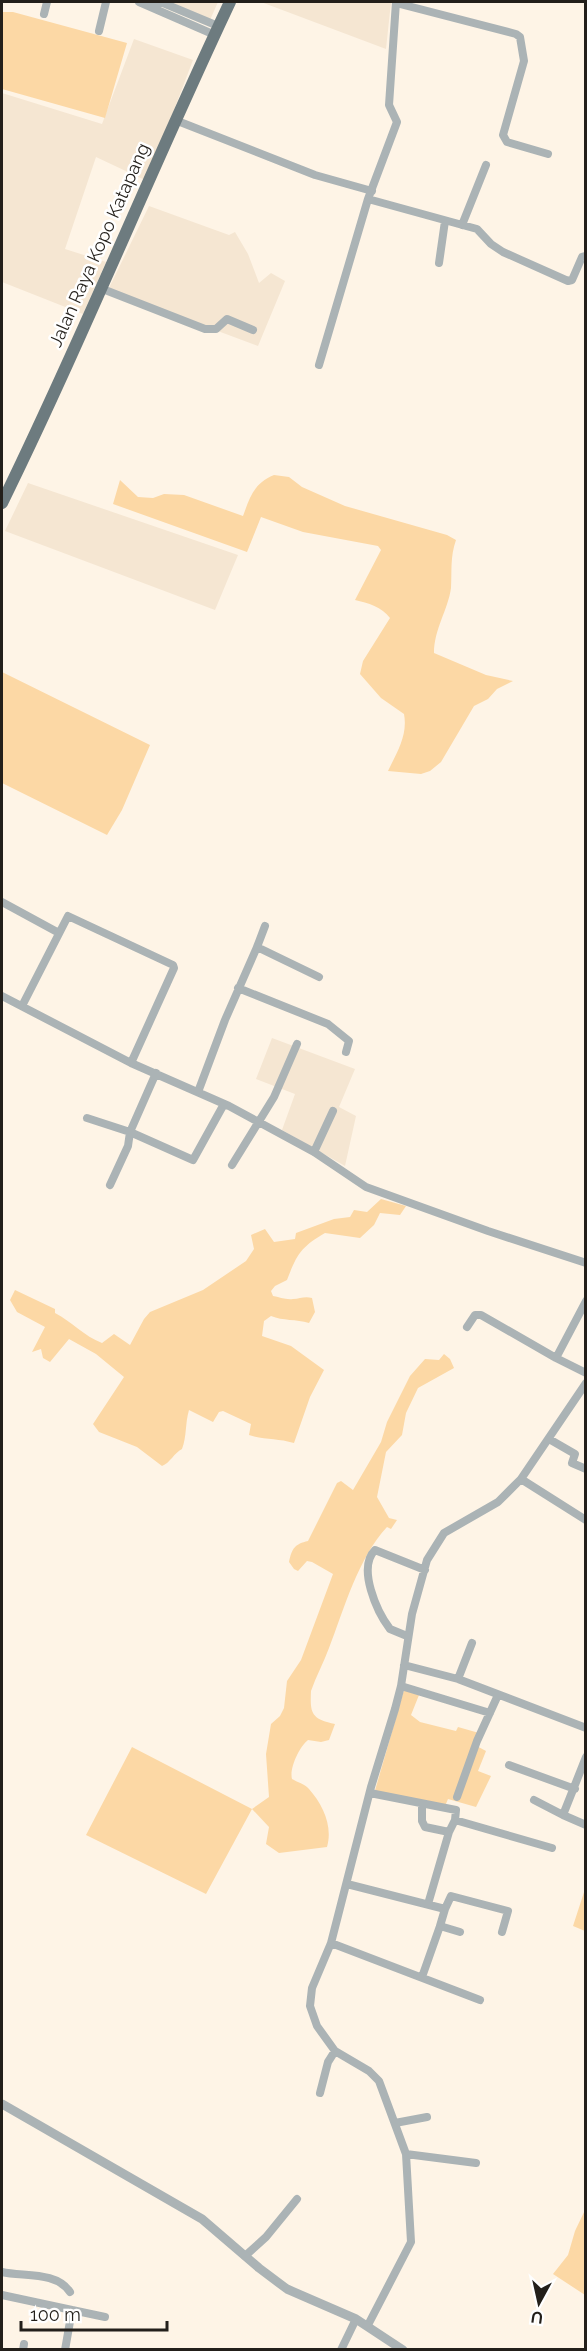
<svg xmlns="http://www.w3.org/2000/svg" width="587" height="2351" viewBox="0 0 587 2351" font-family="Raleway,sans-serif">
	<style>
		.built { fill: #f5e6d2 }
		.green { fill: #fcd8a5 }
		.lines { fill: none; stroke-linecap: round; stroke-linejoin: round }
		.minor { stroke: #abb3b5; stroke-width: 8 }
		.tertiary { stroke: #abb3b5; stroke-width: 9 }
		.primary { stroke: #6d7b7f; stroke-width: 12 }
		.labels { text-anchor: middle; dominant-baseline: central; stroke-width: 5; stroke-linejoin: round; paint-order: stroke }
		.street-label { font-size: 18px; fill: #231f1a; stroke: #fff }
	</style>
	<rect width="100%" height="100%" fill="#fef4e6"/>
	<path class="built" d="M159,2h59l-8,18z
		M261,2h130l-5,47z
		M134,39l59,21 -46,121 -51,-24 -31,92 41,13 -23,52 -81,-32v-189l100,31z
		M149,206l80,29 6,-3 13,22 11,29 12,-10 14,8 -27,65 -150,-56z
		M28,483l210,72 -23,55 -210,-79z
		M272,1038l83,31 -16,38 17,9 -11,50 -63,-36 13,-36 -39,-15z"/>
	<path class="green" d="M2,12h11l114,31 -22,75 -103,-29z
		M274,475l15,2 13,10 43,19 102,29 9,5c-6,17 -4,31 -5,48 -3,22 -17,41 -17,65l52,22 27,6 -16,8 -9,10 -14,7 -33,56 -11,9 -9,3 -33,-3c9,-19 20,-36 16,-57l-23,-16 -21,-24 3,-13 27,-43c-8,-11 -22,-15 -35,-18l26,-50 -3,-4 -75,-14 -42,-15 -14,35 -134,-48 7,-24 18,17 15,1 11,-4 20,1 59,21c7,-19 11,-33 31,-41z
		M2,672l148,73 -28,65 -15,25 -105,-52z
		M381,1199l25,7 -6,9 -20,-2 -6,12 -14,13 -35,-5c-24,14 -28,21 -38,47l-12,6 -4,5 2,5c6,1 13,4 20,3 7,0 11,-3 19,-1l3,14 -6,11c-13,-4 -26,-2 -38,-7l-7,5 -2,15 29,10 33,24 -14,27 -16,46c-16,-5 -30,-3 -45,-8l2,-11 -28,-13 -4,1 -6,10 -24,-12c-4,13 -2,26 -7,39 -8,4 -12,14 -20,17l-25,-19 -38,-15 -6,-8 31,-47 -28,-23 -27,-15 -19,23 -7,-4 -2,-9 -9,3 13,-25 -28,-15 -7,-12 5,-10 40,19v4c17,9 29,23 47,30l12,-9 16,11 14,-26 6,-7 53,-22 43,-29 8,-12 -3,-14 14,-6 9,13 21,-3 1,-6 38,-14 16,-2 4,-7 13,2z
		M444,1354l6,5 4,9 -36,20 -12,25 -4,22 -16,17 -9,45 12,21 8,2 -6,9 -4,-2c-29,31 -43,82 -58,121 -5,14 -13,28 -18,43 -1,22 0,28 24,33l-6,16 -8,2 -13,-2c-8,6 -19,28 -16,39 5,3 13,5 17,10 14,16 24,37 18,58l-48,6 -13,-9 3,-17 -17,-18 -46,85 -120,-59 46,-88 120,62 17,-12 -3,-43 5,-30 9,-8 4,-8 3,-27 14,-21 32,-86 -21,-12 -5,-1 -9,10 -4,-2 -5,-7c3,-14 6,-18 19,-21l29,-58 4,-2 12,9 28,-48 6,-20 23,-46 15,-17 14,1z
		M404,1690l15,5 -8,20 9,7 36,9 2,-4 21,6 -6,11 13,7 -8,20 13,5 -15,31 -28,-8 -5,12 -69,-17z
		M585,1889h1l-1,42 -12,-5z
		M585,2210v85l-32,-21 15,-19 7,-24z"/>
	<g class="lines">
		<path class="minor" d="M139,2l76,33
			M150,2l13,1 55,23
			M396,3l120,31 4,3 4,24 -21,74 4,7 41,12
			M44,14l3,-12
			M99,31l7,-29
			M175,120l140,55 57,16
			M368,199l109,30 14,15 12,8 65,29 4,-1 10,-23 4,-1
			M462,225l24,-60
			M439,263l6,-42
			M100,288l105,41h11l11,-10 26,11
			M319,365l49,-166 29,-77 -8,-17 7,-103
			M2,902l57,31
			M257,947l8,-21
			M238,988l90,36 21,17 -3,11
			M2,996l129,67 98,43 85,46 52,35 122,44 98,32
			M22,1006l46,-90 105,49 1,3 -43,95
			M198,1092l27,-72 32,-73 62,30
			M87,1118l43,14 63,28 31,-56
			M314,1152l19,-41
			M232,1165l42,-68 23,-53
			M110,1185l18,-39 2,-14 26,-59
			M467,1327l8,-12h6l75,43 30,15
			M556,1358l30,-57
			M549,1439l26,15 -3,9 14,6
			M521,1479l65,41
			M407,1636l-17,-7c-13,-17 -33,-61 -15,-79l50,20
			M404,1665l54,14 128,49
			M458,1679l14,-36
			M401,1686l89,27
			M586,1757l-23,58 23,10
			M509,1765l66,24
			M370,1793l86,17 -1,10
			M457,1797l20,-56 21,-46
			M534,1800l29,15
			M422,1804v17l3,6 24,5
			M347,1884l98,25 -5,17 20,6
			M428,1904l21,-72 6,-12 97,28
			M445,1909l6,-13 57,15 -6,21
			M331,1943l149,57
			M422,1977l18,-51
			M320,2093l8,-31 7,-11
			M395,2123l32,-6
			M406,2154l70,9
			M245,2256l21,-19 31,-38
			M2,2272c21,5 54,-1 68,20
			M2,2295l70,15 -7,40
			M72,2310l33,7
			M368,2325l43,-83 -5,-88 -27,-73 -10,-10 -34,-20 -18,-25 -7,-20 2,-18 19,-45 40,-156 24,-78 6,-23 11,-72 15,-54 17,-27 54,-31 23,-23 65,-96
			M23,2350l1,-6
			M341,2350l15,-31"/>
		<path class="tertiary" d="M2,2104l200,115 57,49 28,21 69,30 47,31"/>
		<path class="primary" d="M2,503c81,-165 150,-336 228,-501"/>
	</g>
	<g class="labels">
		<g class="street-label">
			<text transform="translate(99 245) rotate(-66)">Jalan Raya Kopo Katapang</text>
		</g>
	</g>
	<rect width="587" height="2351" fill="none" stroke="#231f1a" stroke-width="6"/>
	<g transform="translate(539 2303) rotate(188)" stroke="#ffffff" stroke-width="4.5" paint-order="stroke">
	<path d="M0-4.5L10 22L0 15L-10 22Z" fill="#231f1a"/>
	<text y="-9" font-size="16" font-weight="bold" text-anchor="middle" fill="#231f1a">U</text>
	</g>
	<path d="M21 2321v9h146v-9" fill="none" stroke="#231f1a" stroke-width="3"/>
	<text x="30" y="2321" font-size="18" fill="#231f1a" stroke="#ffffff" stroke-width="4.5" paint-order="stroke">100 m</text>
</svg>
